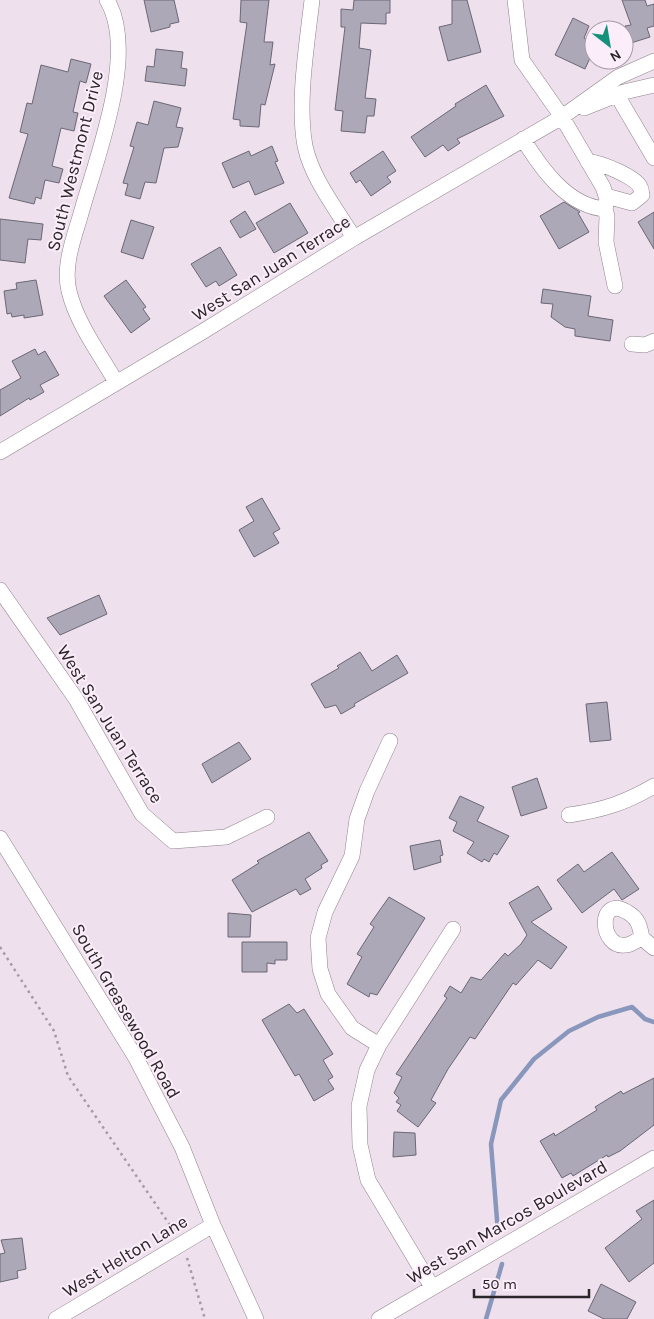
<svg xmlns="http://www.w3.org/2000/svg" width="654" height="1319" viewBox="0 0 654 1319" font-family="Karla,sans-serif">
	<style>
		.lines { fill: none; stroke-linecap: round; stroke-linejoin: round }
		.stream { stroke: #8997bd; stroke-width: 4.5 }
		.building { fill: #ada8b7; stroke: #6b6774 }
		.minor-casing { stroke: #8e828c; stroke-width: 16 }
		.path { stroke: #a59aa3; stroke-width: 2.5; stroke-dasharray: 2.5 4; stroke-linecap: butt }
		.minor { stroke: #fff; stroke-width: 15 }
		.labels { text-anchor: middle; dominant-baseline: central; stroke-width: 4; stroke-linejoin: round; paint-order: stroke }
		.street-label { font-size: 18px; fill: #2a2529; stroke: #fbedf9 }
	</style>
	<rect width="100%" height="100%" fill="#eee0ec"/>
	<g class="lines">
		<path class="stream" d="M498,1233l-7,-89 10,-44 33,-41 35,-28 29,-14 34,-10 13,12 9,3
			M486,1319l16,-55"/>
	</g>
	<path class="building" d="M144,0h30l5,22 -9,2v3l-19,5z
		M241,0h28l-5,42h9l-3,23 5,-1 -10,41 -4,-1 -2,23 -19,-1v-6l-7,-1 14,-96 -7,-1z
		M354,0h36v13h-4v11l-25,-1 -2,25 12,2 -6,48 11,1 -2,17h-7l-2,17 -24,-2 2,-20 -8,-1 10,-83h-4v-18l12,1z
		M452,0h15l14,52 -33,9 -9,-34 13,-3z
		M622,0h23l2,6 7,-2v22l-7,2 3,9 -19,6 -6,-17 6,-1z
		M573,18l16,8 -5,12 10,5v6l-9,20 -30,-14z
		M156,49l27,3 -2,16 6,1 -2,17 -40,-5 2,-15 7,1z
		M71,59l20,5 -5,19 -6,-2 -7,31 5,1 -4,18 -13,-3 -9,38 11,3 -4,14 -14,-3 -4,19 -5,-2 -2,7 -25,-6 19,-64 -8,-2 7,-29 5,1 9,-39 27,7z
		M486,85l18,31 -47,23 3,4 -12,8 -5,-6 -18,12 -14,-20 45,-31 -1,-2z
		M154,101l27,7 -5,19 7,1 -5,19 -14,1 -8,35 -11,-1 -5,17 -15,-4 3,-11 -5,-1 11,-36 -4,-1 7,-24 11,3z
		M272,146l6,15 -3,1 9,21 -29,12 -6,-14 -16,7 -11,-25 27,-12 2,5z
		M383,151l13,20 -9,6 4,5 -20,14 -11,-16 -4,3 -6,-10z
		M564,202l16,10 -2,1 11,19 -30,17 -19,-33z
		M290,203l18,30 -34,20 -18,-30z
		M245,211l11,18 -16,9 -10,-17z
		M654,212v37l-16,-27z
		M0,219l43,5 -2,16 -13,-1 -3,24 -25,-3z
		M131,220l23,7 -11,32 -22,-7z
		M220,247l17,28 -18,11 -3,-5 -10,6 -15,-23z
		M36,280l7,35 -19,3v-3l-12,2 -1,-4 -4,1 -3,-23 13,-2 -1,-6z
		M126,280l20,27 -3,2 7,10 -19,14 -27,-37z
		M543,289l48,7 -3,20 25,4 -3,21 -35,-5v-7l-10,-2 -14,-10 2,-13 -12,-1z
		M35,349l3,6 7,-4 14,24 -19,10 4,7 -14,8 -1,-2 -29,18v-26l21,-12 -9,-17z
		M262,498l18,31 -7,4 6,10 -25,14 -15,-27 15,-9 -8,-14z
		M99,595l8,19 -47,21 -13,-17z
		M360,652l12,19 25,-16 11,18 -54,31 1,2 -14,8 -5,-9 -11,3 -14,-24 28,-16 -2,-2z
		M607,702l4,38 -21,2 -4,-38z
		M239,742l12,17 -39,24 -10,-19z
		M537,778l10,30 -26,8 -9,-29z
		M460,796l24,11 -7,14 32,15 -12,19 -3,-2 -5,9 -5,-3 -2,3 -15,-9 7,-11 -21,-11 4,-9 -8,-4z
		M309,832l19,29 -7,4 1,3 -17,11 6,10 -11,6 -4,-6 -44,23 -20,-32 27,-17 -2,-2z
		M440,840l3,15 -3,1 1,6 -27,8 -4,-24z
		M612,852l27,37 -17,11 -8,-11 -32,24 -25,-33 21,-16 6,8z
		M538,886l14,23 -21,13 36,25 -16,22 -13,-9 -22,25 -3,-2 -38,56 -5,-2 -22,32 -17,31 5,3 -18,24 -21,-16 4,-6 -5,-3 3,-4 -5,-5 8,-16 -6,-3 51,-76 -3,-2 6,-10 11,7 10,-16 10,3 24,-27 3,3 13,-12 6,-9 -18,-32z
		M389,897l36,21 -48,77 -7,-2 -1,4 -22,-13 15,-27 -5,-3 17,-27 -4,-3z
		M228,913l23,2 -1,22h-22z
		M242,942h45v18h-12v4l-8,-1v9h-25z
		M289,1004l8,9 7,-4 29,45 -10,6 10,17 -5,3 6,9 -20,12 -15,-27 -4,2 -33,-56z
		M654,1078v47l-34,26 -12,6 -1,-2 -34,21 -2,-3 -9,5 -22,-37 14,-8 1,3 42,-26 -2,-3 26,-16 2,3z
		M394,1132l21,1 1,22 -23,2z
		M654,1200v63l-25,19 -24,-34 37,-29 -6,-8z
		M22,1238l4,31 -9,2 1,7 -18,4v-28l5,-1 -4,-13z
		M601,1284l35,18 -9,17h-23l-16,-8z"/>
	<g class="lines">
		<defs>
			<path id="minor" d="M107,0c32,53 -12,161 -27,217 -7,23 -17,50 -11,74 8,33 31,63 47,91
				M312,0c-5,44 -15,103 -7,146 7,33 32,64 49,92
				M515,0l7,60 40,57 41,70 4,12 -2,10c-38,-3 -64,-41 -82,-70
				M617,95l37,63
				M584,108l40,-16 30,-7
				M588,162c10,-1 48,15 52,25 2,3 1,5 2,8l-10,8 -26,-7
				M605,209l2,7 -1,26 9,44
				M632,344l13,1 9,-4
				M0,452l202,-120 152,-94 208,-121 56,-40 36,-16
				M0,590l76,109 66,115 31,27 53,-4 41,-20
				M569,815c34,-5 56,-12 85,-29
				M0,838l136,220 46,89 31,78 43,94
				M642,938c-5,2 -10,6 -15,7 -28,5 -30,-51 0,-33 11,6 13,14 15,26l12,10
				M379,1045l-27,-17 -24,-34 -8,-25 -2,-31 7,-26 27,-56 5,-37 10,-28 23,-50
				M432,1287l-64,-107 -8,-35 -1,-39 8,-36 12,-25 74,-116
				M56,1319l157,-94
				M379,1319l275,-161"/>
		</defs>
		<use href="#minor" class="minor-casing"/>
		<path class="path" d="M0,947l54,84 14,45 106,155
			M187,1258l18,61"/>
		<use href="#minor" class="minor"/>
	</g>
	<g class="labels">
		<g class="street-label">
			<text transform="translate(75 161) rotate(-76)">South Westmont Drive</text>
			<text transform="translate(271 268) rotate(-32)">West San Juan Terrace</text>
			<text transform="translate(110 724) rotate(58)">West San Juan Terrace</text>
			<text transform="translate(126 1011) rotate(60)">South Greasewood Road</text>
			<text transform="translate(507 1222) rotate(-30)">West San Marcos Boulevard</text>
			<text transform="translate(125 1256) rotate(-31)">West Helton Lane</text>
		</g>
	</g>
	<g transform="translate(609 45) rotate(149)"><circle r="24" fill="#fbedf9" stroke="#a79da6"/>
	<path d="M0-4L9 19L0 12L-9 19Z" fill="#12927a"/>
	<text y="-8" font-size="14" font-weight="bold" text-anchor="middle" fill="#2a2529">N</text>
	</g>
	<path d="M474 1289v8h115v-8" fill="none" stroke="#2a2529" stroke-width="2.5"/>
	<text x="482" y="1289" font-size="15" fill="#2a2529" stroke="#fbedf9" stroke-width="4" paint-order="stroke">50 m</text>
</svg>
